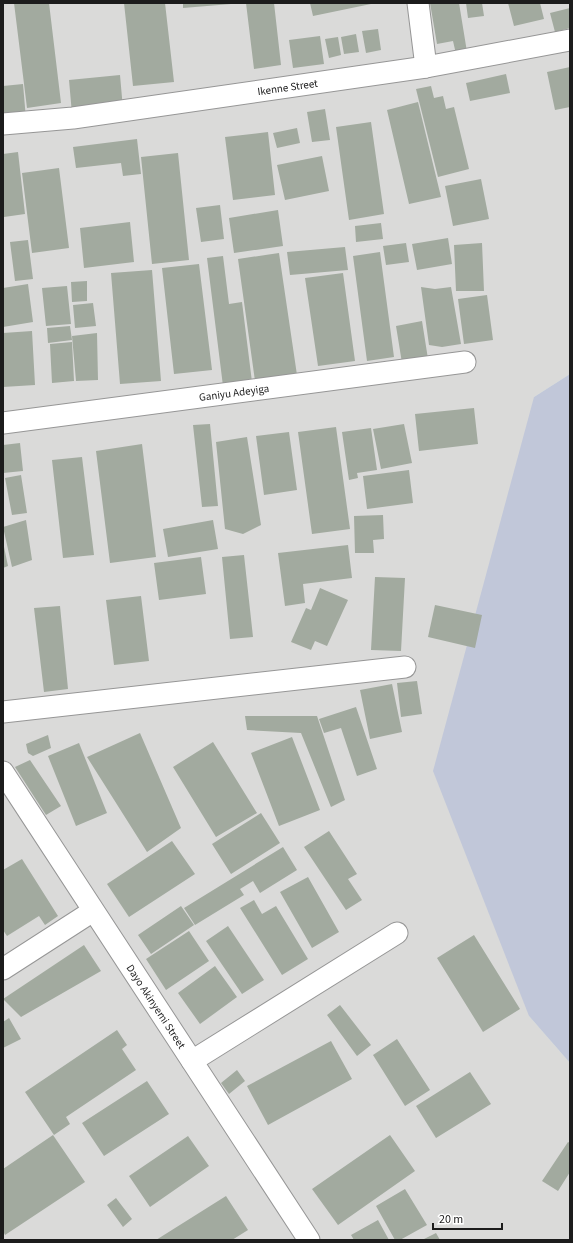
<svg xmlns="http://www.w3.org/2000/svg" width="573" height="1243" viewBox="0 0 573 1243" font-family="'Source Sans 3',sans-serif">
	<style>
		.residential { fill: #dadad9 }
		.wetland { fill: #c1c7d9 }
		.building { fill: #a2aa9f }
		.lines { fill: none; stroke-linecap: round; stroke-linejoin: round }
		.minor-casing { stroke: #969696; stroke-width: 23 }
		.minor { stroke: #fff; stroke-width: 21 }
		.labels { text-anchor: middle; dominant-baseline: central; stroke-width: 3.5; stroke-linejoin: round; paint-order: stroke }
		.street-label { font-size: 11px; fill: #1c1c1c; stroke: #fff }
	</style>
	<rect width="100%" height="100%" fill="#e4ece3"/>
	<path class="residential" d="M3,3h567v371l-36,23 -5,619 41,47v177h-567z"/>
	<path class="wetland" d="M570,374v689l-41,-47 -96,-245 101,-374z"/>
	<path class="building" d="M14,3h35l12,100 -34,5z
		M124,3h41l9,79 -41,4z
		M183,3h48v1l-48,4z
		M246,3h28l7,62 -27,4z
		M310,3h61v1l-58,12z
		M430,3h29l8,49 -11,2 -3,-13 -16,3z
		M466,3h16l2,13 -16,2z
		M508,3h32l4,16 -30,7z
		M570,8v20l-15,4 -5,-19z
		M378,29l3,21 -15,3 -4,-22z
		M356,34l3,18 -15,2 -3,-17z
		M320,36l4,28 -31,4 -4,-28z
		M338,37l3,18 -12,3 -4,-19z
		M570,67v40l-15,3 -8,-38z
		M506,74l4,19 -40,8 -4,-18z
		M120,75l3,34 -51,5 -3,-34z
		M23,84l3,35 -23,2v-35z
		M431,86l3,12 9,-2 3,13 8,-2 15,62 -31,8 -22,-88z
		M418,102l23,95 -32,7 -22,-94z
		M325,109l5,31 -18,2 -5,-30z
		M371,122l13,92 -35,6 -13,-93z
		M297,128l3,15 -23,5 -4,-15z
		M268,132l7,63 -42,5 -8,-63z
		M137,139l4,35 -18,2 -2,-13 -45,5 -3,-21z
		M18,152l7,62 -21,3 -1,-63z
		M178,153l11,107 -37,4 -11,-107z
		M322,156l7,35 -44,9 -8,-35z
		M59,168l10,80 -37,5 -10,-80z
		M481,179l8,40 -36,7 -8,-40z
		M220,205l4,34 -23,3 -5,-34z
		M278,210l5,36 -49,7 -5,-35z
		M130,222l4,40 -50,6 -4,-40z
		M381,223l2,16 -27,3 -1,-16z
		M448,238l4,26 -35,6 -5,-26z
		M28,240l5,39 -18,2 -5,-39z
		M406,243l3,19 -23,3 -3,-19z
		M482,243l2,48h-28l-2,-46z
		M345,247l3,23 -58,5 -3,-23z
		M380,252l14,105 -27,4 -14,-105z
		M279,253l18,122 -42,6 -17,-122z
		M223,256l6,48 13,-2 10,80 -29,4 -16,-128z
		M199,264l13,106 -38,4 -12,-106z
		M152,270l9,111 -41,3 -9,-111z
		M343,273l12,88 -37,5 -13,-88z
		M87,281v20l-15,1 -1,-20z
		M28,284l5,38 -30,5v-39z
		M67,286l4,38 -25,2 -4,-38z
		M421,287l14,2 16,-2 10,57 -19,3 -13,-2z
		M487,295l6,45 -29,4 -6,-45z
		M93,303l3,23 -21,2 -2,-23z
		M422,321l6,38 -26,4 -6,-37z
		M70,326l2,14 -24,3 -1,-15z
		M32,331l3,54 -32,2v-54z
		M97,333l1,47 -22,1 -4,-45z
		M72,342l2,39 -22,2 -2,-39z
		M474,408l4,36 -59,7 -4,-37z
		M210,424l8,82 -16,1 -9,-82z
		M404,424l8,39 -31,6 -8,-40z
		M336,427l14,102 -38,5 -14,-102z
		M371,428l6,42 -20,3 1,5 -9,2 -7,-48z
		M289,432l8,58 -33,5 -8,-59z
		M247,437l14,88 -18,9 -18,-5 -9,-87z
		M20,443l3,28 -20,2v-28z
		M142,444l14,113 -46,6 -14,-112z
		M82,457l12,98 -31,3 -11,-98z
		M409,470l4,33 -46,6 -4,-33z
		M21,475l6,38 -15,2 -7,-37z
		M383,515l1,24 -11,1 1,13h-19l-1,-37z
		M26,520l6,40 -20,7 -9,-40z
		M213,520l5,29 -50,8 -5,-28z
		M3,542l5,24 -5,2z
		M348,545l4,33 -49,6 2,19 -20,3 -7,-53z
		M244,555l9,82 -23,2 -8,-82z
		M201,557l5,37 -47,6 -5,-37z
		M375,577l30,1 -4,73 -30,-1z
		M320,588l28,12 -21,46 -12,-5 -4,9 -20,-8 15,-34 5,2z
		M141,596l8,65 -35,4 -8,-65z
		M435,605l47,10 -7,33 -47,-11z
		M60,606l8,83 -24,3 -10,-84z
		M417,681l5,33 -21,3 -4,-34z
		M392,684l10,48 -32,7 -10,-49z
		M356,707l21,62 -20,7 -16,-48 -17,5 -5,-14z
		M245,716h72l28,84 -14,7 -30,-74 -54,-3z
		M140,733l41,95 -34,24 -60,-95z
		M48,735l3,13 -18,8 -5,-3 -2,-9z
		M292,737l28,73 -41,16 -28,-73z
		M213,742l44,71 -41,24 -43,-70z
		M79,743l28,70 -31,13 -28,-70z
		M30,760l31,46 -15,9 -31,-48z
		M261,813l19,30 -49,31 -19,-30z
		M329,831l28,43 -9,5 14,21 -16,10 -42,-63z
		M172,841l23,33 -66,43 -22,-33z
		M283,847l14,23 -37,23 -7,-12 -13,8 4,6 -49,30 -11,-17z
		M22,859l36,57 -13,9 -6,-9 -32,20 -4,-6v-60z
		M308,877l31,55 -27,16 -32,-56z
		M254,900l8,14 14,-8 32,53 -26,16 -42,-67z
		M181,906l13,19 -43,29 -13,-19z
		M228,926l36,54 -22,14 -36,-53z
		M189,931l20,30 -43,29 -20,-31z
		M474,935l46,74 -37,23 -46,-74z
		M84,945l17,26 -80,46 -18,-18z
		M215,966l22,31 -37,27 -22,-31z
		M340,1005l31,40 -14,11 -30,-41z
		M9,1018l12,21 -18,9v-26z
		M117,1030l10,15 -5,4 14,21 -70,47 4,7 -16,11 -29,-43z
		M397,1039l33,51 -25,16 -32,-51z
		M331,1041l21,38 -84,46 -21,-39z
		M237,1070l8,11 -16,13 -8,-11z
		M470,1072l21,32 -55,34 -20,-32z
		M147,1081l22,33 -65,42 -22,-33z
		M53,1135l32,47 -80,53 -2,-4v-62z
		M390,1135l25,36 -77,54 -26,-36z
		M188,1136l21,30 -59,41 -21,-31z
		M568,1142l2,1v29l-12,19 -16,-10z
		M405,1189l22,36 -27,15h-5l-19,-34z
		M226,1196l22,34 -16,10h-76z
		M116,1198l16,21 -9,8 -16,-22z
		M378,1220l11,20h-35l-3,-5z
		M436,1233l4,7h-18z"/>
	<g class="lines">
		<defs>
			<g id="minor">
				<path d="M418,3l8,64"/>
				<path id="s1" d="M3,124l70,-6 353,-51 144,-27"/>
				<path id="s2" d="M3,423l462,-61"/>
				<path d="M3,712l402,-45"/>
				<path id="s3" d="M3,772l306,468"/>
				<path d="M3,969l90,-58"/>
				<path d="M192,1061l205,-128"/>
			</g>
		</defs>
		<use href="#minor" class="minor-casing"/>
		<use href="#minor" class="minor"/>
	</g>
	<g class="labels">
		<g class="street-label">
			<text stroke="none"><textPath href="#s1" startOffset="287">Ikenne Street</textPath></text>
			<text stroke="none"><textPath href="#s2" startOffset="233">Ganiyu Adeyiga</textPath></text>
			<text stroke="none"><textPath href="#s3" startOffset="280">Dayo Akinyemi Street</textPath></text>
		</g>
	</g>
	<rect width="573" height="1243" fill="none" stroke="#1c1c1c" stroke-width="8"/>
	<path d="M433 1223v6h69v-6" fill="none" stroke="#1c1c1c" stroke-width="2"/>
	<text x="439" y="1223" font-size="12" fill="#1c1c1c" stroke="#ffffff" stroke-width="3" paint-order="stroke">20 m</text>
</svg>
